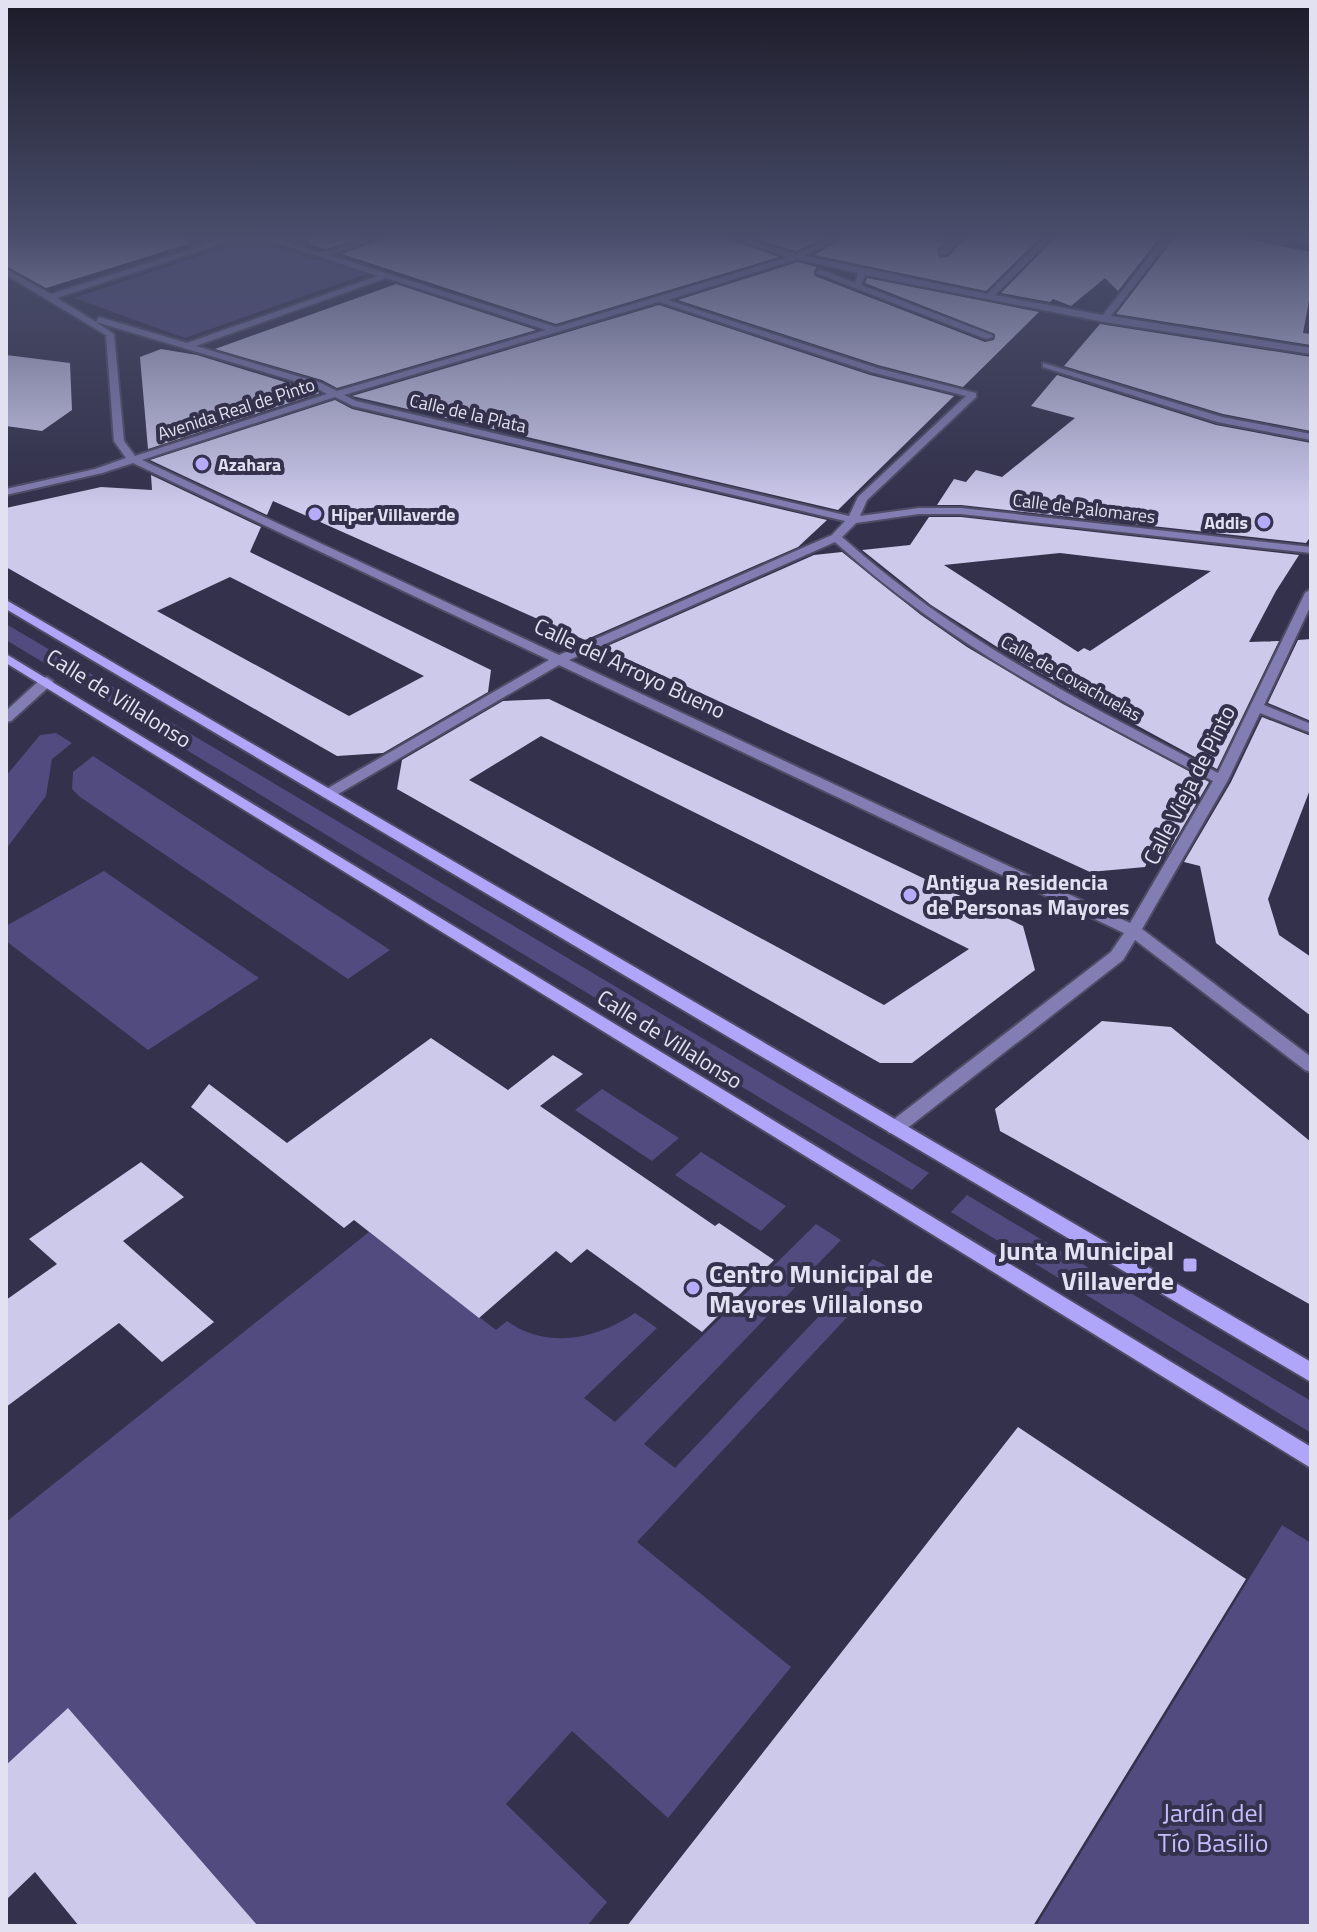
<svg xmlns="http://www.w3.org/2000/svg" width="1317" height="1932" viewBox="0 0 1317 1932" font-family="'Titillium Web',sans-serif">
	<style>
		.green { fill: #524b7f }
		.building { fill: #ccc9eb; fill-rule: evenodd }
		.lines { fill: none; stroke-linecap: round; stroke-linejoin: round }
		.service-casing { stroke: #4f4d66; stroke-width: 4 }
		.pedestrian-casing { stroke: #4f4d66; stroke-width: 4 }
		.minor-casing { stroke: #4f4d66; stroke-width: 4 }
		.secondary-casing { stroke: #4f4d66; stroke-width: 4 }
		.service { fill: #827db2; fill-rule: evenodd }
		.pedestrian { fill: #827db2; fill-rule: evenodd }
		.minor { fill: #827db2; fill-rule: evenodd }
		.secondary { fill: #afa5f9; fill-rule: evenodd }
		.poi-dot { fill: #b4acf9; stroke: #33314b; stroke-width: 3 }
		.labels { text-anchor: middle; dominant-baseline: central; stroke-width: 8; stroke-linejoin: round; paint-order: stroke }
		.far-street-label { font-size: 18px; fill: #e2e1f2; stroke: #33314b }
		.far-poi-label { font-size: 18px; font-weight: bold; fill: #e2e1f2; stroke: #33314b; text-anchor: start }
		.street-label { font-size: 22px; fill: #e2e1f2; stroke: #33314b }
		.poi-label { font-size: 22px; font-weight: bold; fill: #e2e1f2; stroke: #33314b; text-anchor: start }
		.near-poi-label { font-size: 26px; font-weight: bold; fill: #e2e1f2; stroke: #33314b; text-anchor: end }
		.near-park-label { font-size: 26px; fill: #c2bdfb; stroke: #33314b }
	</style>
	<rect width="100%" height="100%" fill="#33314b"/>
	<path class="green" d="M250,239l116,35 -181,64 -111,-40z
		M6,624l138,81 -17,8 -121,-73z
		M164,718l765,455 -17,17 -765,-464z
		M56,733l16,10 -20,16 -6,37 -40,53v-73l34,-41z
		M93,756l297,194 -42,29 -268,-182 -8,-8 1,-17z
		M104,871l155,107 -111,72 -142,-109v-15z
		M602,1089l77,49 -27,23 -77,-51z
		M701,1152l85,54 -25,25 -86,-56z
		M967,1195l344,206v32l-360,-221z
		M816,1224l25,16 -197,204 31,24 198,-209 19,10 -255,273 154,125 -123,151 -96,-87 -66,73 101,98 -20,24h-329l-190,-217 -62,56v-243l363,-290 127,98 11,-9c40,29 90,18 128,-8l22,15 -73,70 31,24z
		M1282,1525l29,18v383h-275z"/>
	<path class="building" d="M6,236h181l1,8 -142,44 -40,-22z
		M311,236h57l-42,13 -16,-5z
		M389,236h332l58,21 -223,67 -214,-70z
		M745,236h83l-32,15z
		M847,236h105l-14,13 2,9 8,-1 19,-21h75l-56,55 -172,-36z
		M1057,236l62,1 42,-1 -43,55 -13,-13 -34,28 -18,-7 -3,3 -49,-9z
		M1176,236h56l79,16v38l-8,43 8,1v11l-195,-31z
		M798,262l19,5 -3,4 1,5 170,66 9,-2 1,-6 -130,-51 2,-5 172,34 -76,75 -85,-22 -200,-65z
		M396,284l140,46 -199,58 -15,-8 -107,-31z
		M659,305l211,70 84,21 -116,114 -486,-114z
		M1100,324l211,33v74l-88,-17 -159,-48z
		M161,349l36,6 123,38 -172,56 -8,-92z
		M6,355l64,8 2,47 -30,21 -36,-5z
		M1057,375l159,50 95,18v93l-5,7 -345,-38h-24l17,-26 12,3 10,-12 26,7 73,-59 -44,-12z
		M335,400l17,9 475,111 -29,27 -213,93 -312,-139 -6,14 -117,-55z
		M151,475l110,52 -11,25 241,118 -3,22 -105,61 -46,3 -331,-189v-59l95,-21 51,3zM230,577l182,93 12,6 -75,40 -192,-105z
		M929,517h32l338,38 -23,36 -27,51 30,-1 -62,128 -193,-105 -93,-59 -69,-55 48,-5zM1060,553l151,18 -121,80 -6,-3 -6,4 -134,-87z
		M842,552l79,63 46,32 96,57 146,78 -43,74 -14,-4 -7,15 -55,5 -487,-224 211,-93z
		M1311,639v82l-43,-18 30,-63z
		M549,699l474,227 12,44 -123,93h-32l-483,-274 5,-29 101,-59zM541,736l271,135 157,78 -85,56 -415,-225z
		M1262,717l49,19v51l-43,112 11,36 32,22v59l-95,-73 -16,-77 -16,-4 47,-80z
		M1102,1021l69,6 140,115v163l-311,-174 -5,-22z
		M431,1038l77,52 45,-35 30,19 -43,32 175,120 4,-3 55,37 -72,72 -115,-83 -16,14 -15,-12 -77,67 -125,-98 -10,8 -153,-121 18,-23 78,59z
		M141,1162l43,35 -61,44 91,81 -52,40 -43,-39 -113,84v-107l51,-36 -28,-25z
		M1018,1427l228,152 -213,347h-406z
		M68,1708l190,218h-179l-44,-54 -29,28v-135z"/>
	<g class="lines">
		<defs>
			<path id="service" d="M956,236h8l-18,19h-6v-4z
				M862,270l4,2 -5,14 -7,2 4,-16z"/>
			<path id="pedestrian" d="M819,269l173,66 1,2 -7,2 -170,-66z
				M1043,363l179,54 89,17v6l-94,-18 -174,-55z"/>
			<path id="minor" d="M233,236h11l-187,62 39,24 3,-5 88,26 191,-67 -120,-40c22,0 40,14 61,16 17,1 45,-16 67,-16l-57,19 227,72 233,-70 -65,-21h11l61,18 38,-18h10l-39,20 182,38 59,-58h8l-59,59 108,20 62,-79h8l-62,80 200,32v6l-207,-32 -230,-45 -76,-18 -130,41 209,68 99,25v4l-109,103 -7,16 59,-8h42l350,39v6l-350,-39h-42l-63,9 -14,14c113,102 242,166 376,236l87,-180 6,-4v16l-47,100 47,19v9l-51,-20 -32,67 -86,149 169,128v15l-6,-2 -170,-130 -12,20 -222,173h-12l-3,-5 3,-5 222,-171 13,-19 -565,-268 -226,132h-10l-2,-3 2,-3 226,-131 -416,-197 -31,10 -96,22v-6l89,-20 31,-11 -12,-17 -8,-106 -100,-60v-6l45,25zM386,278l160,52 -209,61 -16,-8 -125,-37zM659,302l212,70 95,24 -108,101 -9,19 -493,-115 -12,-6zM96,322l219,65 12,7 -192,62 -11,-15 -10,-107zM335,397l18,9 492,115 -13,14 -273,120 -417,-195zM835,542c113,103 244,169 378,239l-83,142 -561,-263z
				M1287,236l24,3v4l-23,-5z
				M47,677l6,4 -1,3 -41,37 -5,1v-11l36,-33z"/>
			<path id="secondary" d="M6,600l1305,762v20l-1305,-773z
				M6,654l1305,793v21l-1305,-805z"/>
		</defs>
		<use href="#service" class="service-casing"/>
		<use href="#pedestrian" class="pedestrian-casing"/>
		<use href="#minor" class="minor-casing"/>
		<use href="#secondary" class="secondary-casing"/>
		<use href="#service" class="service"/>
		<use href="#pedestrian" class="pedestrian"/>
		<use href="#minor" class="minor"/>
		<use href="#secondary" class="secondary"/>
	</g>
	<linearGradient id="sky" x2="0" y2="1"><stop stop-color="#1c1b29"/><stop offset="0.47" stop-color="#4a4e6c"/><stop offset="1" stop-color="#4a4e6c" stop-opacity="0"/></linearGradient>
	<rect width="1317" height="506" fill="url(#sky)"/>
	<g class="poi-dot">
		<circle cx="202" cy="464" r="8"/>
		<circle cx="315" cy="514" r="8"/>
		<circle cx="1264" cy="522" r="8"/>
		<circle cx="910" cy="895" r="8"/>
		<rect x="1182" y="1257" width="16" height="16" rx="4"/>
		<circle cx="693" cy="1288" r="8"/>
	</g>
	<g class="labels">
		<g class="far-street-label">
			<text transform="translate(236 409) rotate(-18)">Avenida Real de Pinto</text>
			<text transform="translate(468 413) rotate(13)">Calle de la Plata</text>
			<text transform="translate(1084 508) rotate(7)">Calle de Palomares</text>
			<text transform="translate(1071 678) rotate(29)">Calle de Covachuelas</text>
		</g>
		<g class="far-poi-label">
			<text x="218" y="464">Azahara</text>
			<text x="331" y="514">Hiper Villaverde</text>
			<text x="1248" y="522" text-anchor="end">Addis</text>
		</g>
		<g class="street-label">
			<text transform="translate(630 668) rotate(25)">Calle del Arroyo Bueno</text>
			<text transform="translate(119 698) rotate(32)">Calle de Villalonso</text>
			<text transform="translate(1189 785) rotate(-63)">Calle Vieja de Pinto</text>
			<text transform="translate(670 1039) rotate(32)">Calle de Villalonso</text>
		</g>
		<g class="poi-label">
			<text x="926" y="882">Antigua Residencia<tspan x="926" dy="25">de Personas Mayores</tspan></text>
		</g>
		<g class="near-poi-label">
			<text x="1174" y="1250">Junta Municipal<tspan x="1174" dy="30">Villaverde</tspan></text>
			<text x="709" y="1273" text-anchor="start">Centro Municipal de<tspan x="709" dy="30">Mayores Villalonso</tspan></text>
		</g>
		<g class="near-park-label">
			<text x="1213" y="1812">Jardín del<tspan x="1213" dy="30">Tío Basilio</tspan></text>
		</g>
	</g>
	<rect width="1317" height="1932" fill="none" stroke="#e2e1f2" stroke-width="16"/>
</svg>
